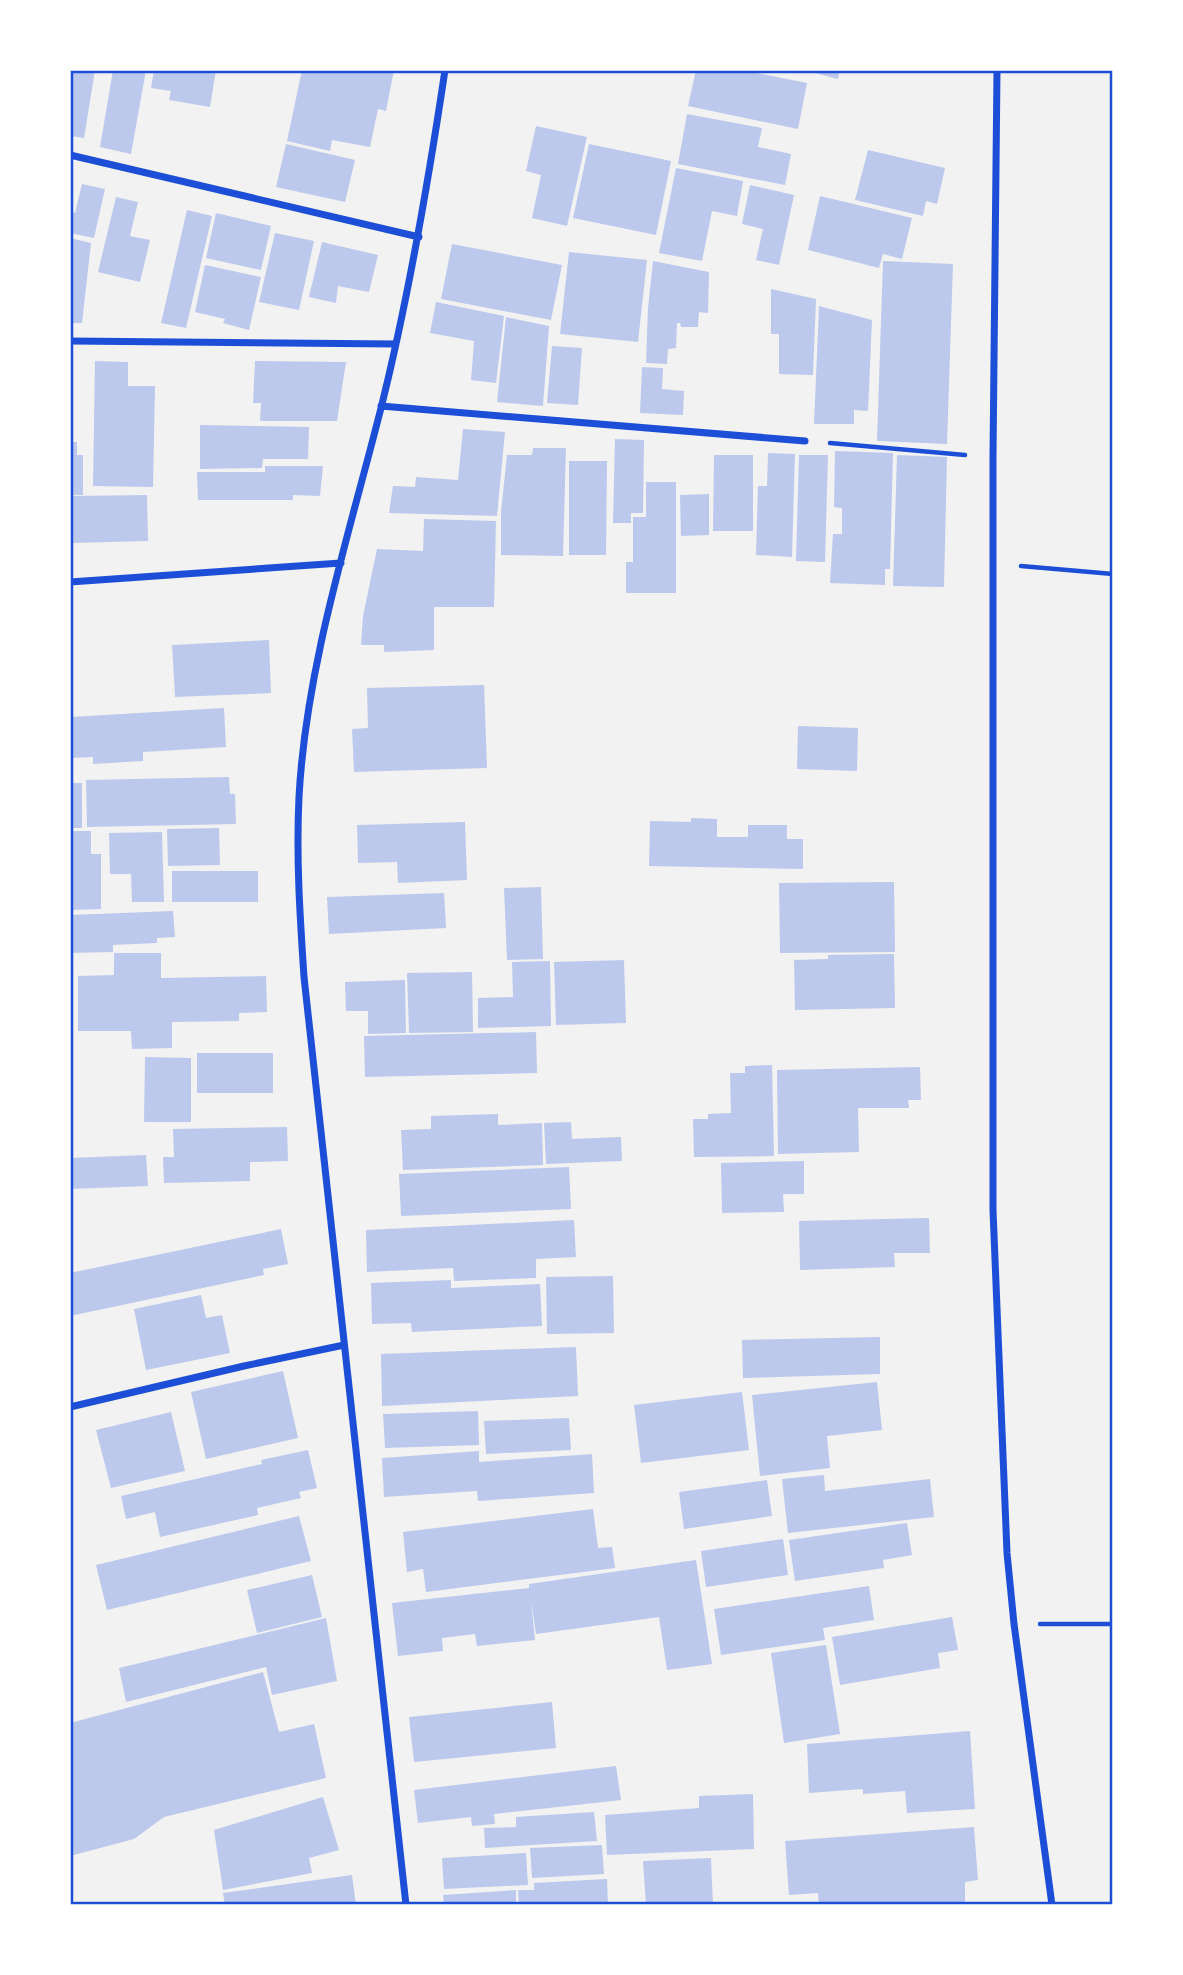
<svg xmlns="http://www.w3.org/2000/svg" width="1183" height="1975" viewBox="0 0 1183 1975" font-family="Mulish,sans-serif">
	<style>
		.building { fill: #bdc9ec }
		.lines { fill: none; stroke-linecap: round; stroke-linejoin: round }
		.path { stroke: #1d4ed8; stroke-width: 4.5 }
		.minor { stroke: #1d4ed8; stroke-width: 7 }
		.neatline { fill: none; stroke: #1d4ed8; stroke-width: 2.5 }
	</style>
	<rect width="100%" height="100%" fill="#f2f2f2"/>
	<path class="building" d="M70,70h25l-11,68 -14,-2z
		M113,70h33l-15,84 -31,-7z
		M154,70h62l-6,37 -41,-7 2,-9 -20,-3z
		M302,70h92l-8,41 -8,-2 -8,38 -38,-7 -2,11 -43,-10z
		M696,70h46l65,13 -9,46 -110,-23z
		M803,70h37l-2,9z
		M687,114l75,14 -4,19 33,7 -6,31 -107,-21z
		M536,126l51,11 -20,89 -35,-8 9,-43 -15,-4z
		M286,144l69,16 -10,42 -69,-15z
		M589,144l82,17 -15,74 -83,-17z
		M868,150l77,18 -8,36 -11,-3 -3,15 -68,-16z
		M676,168l67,13 -6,35 -25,-5 -10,50 -43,-8z
		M82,184l23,5 -11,49 -24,-5v-21l5,1z
		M750,185l44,10 -15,70 -23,-5 7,-31 -21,-5z
		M820,196l92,22 -10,41 -19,-5 -4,14 -71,-18z
		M116,197l22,5 -8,34 20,4 -10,42 -42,-10z
		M187,210l25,6 -26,112 -25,-5z
		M216,213l55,13 -10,44 -55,-12z
		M275,233l39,8 -15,69 -40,-8z
		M70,238l21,5 -9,80h-12z
		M322,242l56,13 -9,37 -31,-6 -2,17 -27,-6z
		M452,244l110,21 -11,55 -110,-21z
		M569,252l78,8 -9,82 -78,-8z
		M653,261l56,11 -1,41 -9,-1 -1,15h-17l-1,-4h-3l-1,25 -8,1 -1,15 -21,-1 2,-55z
		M883,261l70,3 -6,180 -70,-3z
		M205,265l56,12 -12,53 -26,-7 2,-4 -30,-7z
		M771,289l45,10 -3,76 -34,-1v-40h-8z
		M436,302l68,14 -8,67 -25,-3 3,-39 -44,-8z
		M819,306l53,14 -4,91 -14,-1v14h-40z
		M506,317l43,9 -6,80 -46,-4z
		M552,346l30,2 -4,57 -31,-2z
		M95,361l33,1v24h27l-2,101 -60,-1z
		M255,361l91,1 -9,59h-77l1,-18h-8z
		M642,367l21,1 -1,21 22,2 -1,24 -43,-2z
		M200,425l109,2 -1,32h-45l-1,9 -62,1z
		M463,429l42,3 -8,84 -108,-3 4,-27 22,1 1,-10 42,3z
		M615,439l29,1 -1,73h-12v10h-18z
		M70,442h7v13h6v40h-13z
		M533,448h33l-3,108 -62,-1v-43l6,-57h25z
		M835,451l58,2 -3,116h-5v16l-55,-2 3,-49h9v-26l-8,-1z
		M768,453l27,1 -3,103 -36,-2 2,-69h9z
		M714,455h39v76h-40z
		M799,455h29l-3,107 -29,-1z
		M897,455l50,2 -3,130 -51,-1z
		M569,461h38l-1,94h-37z
		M265,466h58l-3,30 -27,-1v5h-95l-1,-28h68z
		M646,482h30v111h-50v-31h7v-45h13z
		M709,494v41l-28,1 -1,-41z
		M147,495l1,46 -78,2v-47z
		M424,519l72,2 -2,86h-60v43l-50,2v-7h-23l2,-29 14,-67 46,2z
		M269,640l2,53 -96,4 -3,-52z
		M484,685l3,83 -133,4 -2,-43 16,-1 -1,-40z
		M224,708l2,39 -83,5v9l-50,3v-7l-23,1v-41z
		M798,726l60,2 -1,43 -60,-2z
		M229,777l1,17h5l1,30 -149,3 -1,-47z
		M70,783h12v45h-12z
		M691,818l26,1v18h31v-12h39v14h16v30l-154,-3 1,-45 41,1z
		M465,822l2,58 -69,3 -1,-21 -39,1 -1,-38z
		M219,828l1,37 -52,1 -1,-37z
		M70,831h21v23h10v55l-31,1z
		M162,832l2,70h-32l-1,-28h-21l-1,-41z
		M172,871h86v31h-86z
		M894,882l1,70 -115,1 -1,-70z
		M541,887l2,72 -36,1 -3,-72z
		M444,893l2,35 -117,6 -2,-37z
		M173,911l2,26 -18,1v5l-44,2v7l-43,1v-38z
		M114,953h47v25l105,-2 1,36 -28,1v8l-67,1v26l-40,1 -1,-18h-53v-55l36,-1z
		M894,954l1,54 -100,2 -1,-50 34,-1v-4z
		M624,960l2,63 -70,2 -2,-63z
		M550,961l1,65 -73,2v-30l35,-1 -1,-35z
		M472,972l1,60 -64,1 -2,-60z
		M405,980l1,53 -38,1v-23h-22l-1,-29z
		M536,1032l1,41 -172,4 -1,-41z
		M197,1053h76v40h-76z
		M145,1057l46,1v64h-47z
		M772,1065l2,91 -80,1 -1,-38h15v-5l23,-1 -1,-40h15v-7z
		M920,1067l1,33h-13l1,8h-51l1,44 -81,2 -1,-84z
		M498,1114v11l44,-2 1,42 -140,5 -2,-40 30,-1v-13z
		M571,1122l1,17 49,-2 1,24 -76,3 -2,-41z
		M287,1127l1,34 -38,1v19l-86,2 -1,-26h11l-1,-28z
		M146,1155l2,31 -78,3v-31z
		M804,1161v33h-21l1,18 -62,1 -1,-50z
		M569,1167l2,42 -170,7 -2,-42z
		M929,1218l1,35h-36l1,14 -95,3 -1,-49z
		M574,1220l2,37 -40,2v19l-82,3 -1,-13 -86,4 -1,-42z
		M281,1229l7,35 -25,5 1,6 -194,41v-43z
		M613,1276l1,57 -67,1 -1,-57z
		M451,1280v8l89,-4 2,42 -130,6 -1,-9 -39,1 -1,-41z
		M201,1295l5,23 16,-3 8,38 -84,17 -12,-61z
		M880,1337v37l-137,4 -1,-38z
		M576,1347l2,49 -196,10 -1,-52z
		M283,1371l15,67 -92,21 -15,-67z
		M877,1382l5,48 -55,6 3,32 -70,8 -8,-81z
		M742,1392l7,58 -108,13 -7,-58z
		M478,1411l1,34 -94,3 -2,-34z
		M171,1412l14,59 -74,17 -15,-58z
		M569,1418l2,32 -85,4 -2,-33z
		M308,1450l9,38 -18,4 2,6 -44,10 1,7 -98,22 -5,-25 -29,7 -5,-23 141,-32 -1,-4z
		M479,1451v11l113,-8 2,39 -116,8 -1,-10 -93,6 -2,-39z
		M824,1475l1,16 105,-12 4,38 -146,16 -6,-54z
		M767,1480l5,36 -88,13 -5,-37z
		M593,1509l5,39 14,-1 3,21 -189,24 -3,-23 -16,3 -4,-40z
		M299,1516l12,45 -204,49 -11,-45z
		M907,1523l5,32 -29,5 1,8 -89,13 -6,-41z
		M783,1539l5,36 -82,12 -5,-36z
		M696,1560l16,104 -45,6 -8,-53 -123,17 -5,-34 4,40 -58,6 -2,-12 -33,4 1,13 -45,5 -6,-53 137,-15v-4z
		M312,1575l10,42 -65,16 -10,-43z
		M869,1586l5,34 -51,8 2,12 -104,15 -7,-46z
		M952,1617l6,33 -20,3 2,15 -100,17 -8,-48z
		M326,1618l11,63 -65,14 -6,-28 -140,35 -7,-34z
		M826,1645l14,89 -56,9 -13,-90z
		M263,1672l16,60 35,-8 12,54 -162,39 -30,22 -64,17v-133z
		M552,1702l4,46 -142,14 -5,-45z
		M970,1731l5,78 -68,4 -2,-22 -42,3v-5l-54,4 -2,-49z
		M616,1766l5,34 -127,14 1,10 -23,2 -1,-9 -53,6 -4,-33z
		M753,1794l1,55 -147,6 -2,-40 94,-7v-12z
		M323,1797l16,53 -30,8 3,15 -89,17 -9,-60z
		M594,1812l3,29 -112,7 -1,-20 32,-1v-10z
		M974,1827l4,53 -13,2v23h-146l-1,-12 -29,2 -4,-54z
		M602,1845l2,29 -72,4 -2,-30z
		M526,1853l2,32 -84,4 -2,-31z
		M711,1858l2,47h-67l-3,-44z
		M352,1875l4,30h-131l-2,-12z
		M607,1879l1,26h-89l-1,-15h16v-7z
		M516,1890v15h-72l-1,-10z"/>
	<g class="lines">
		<path class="path" d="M830,443l135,12
			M1021,566l92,8
			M1040,1624h73"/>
		<path class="minor" d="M997,70l-4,387v753l14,343 7,71 38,281
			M70,155l349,82
			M70,341l326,3
			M381,406l424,35
			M70,582l271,-19
			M70,1407l174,-41 100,-21
			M406,1905l-102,-928c-4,-60 -8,-120 -5,-180 7,-131 50,-262 82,-389 28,-112 47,-224 64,-338"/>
	</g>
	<rect width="1183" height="1975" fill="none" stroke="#ffffff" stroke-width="144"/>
	<rect x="72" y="72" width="1039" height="1831" class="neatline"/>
</svg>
